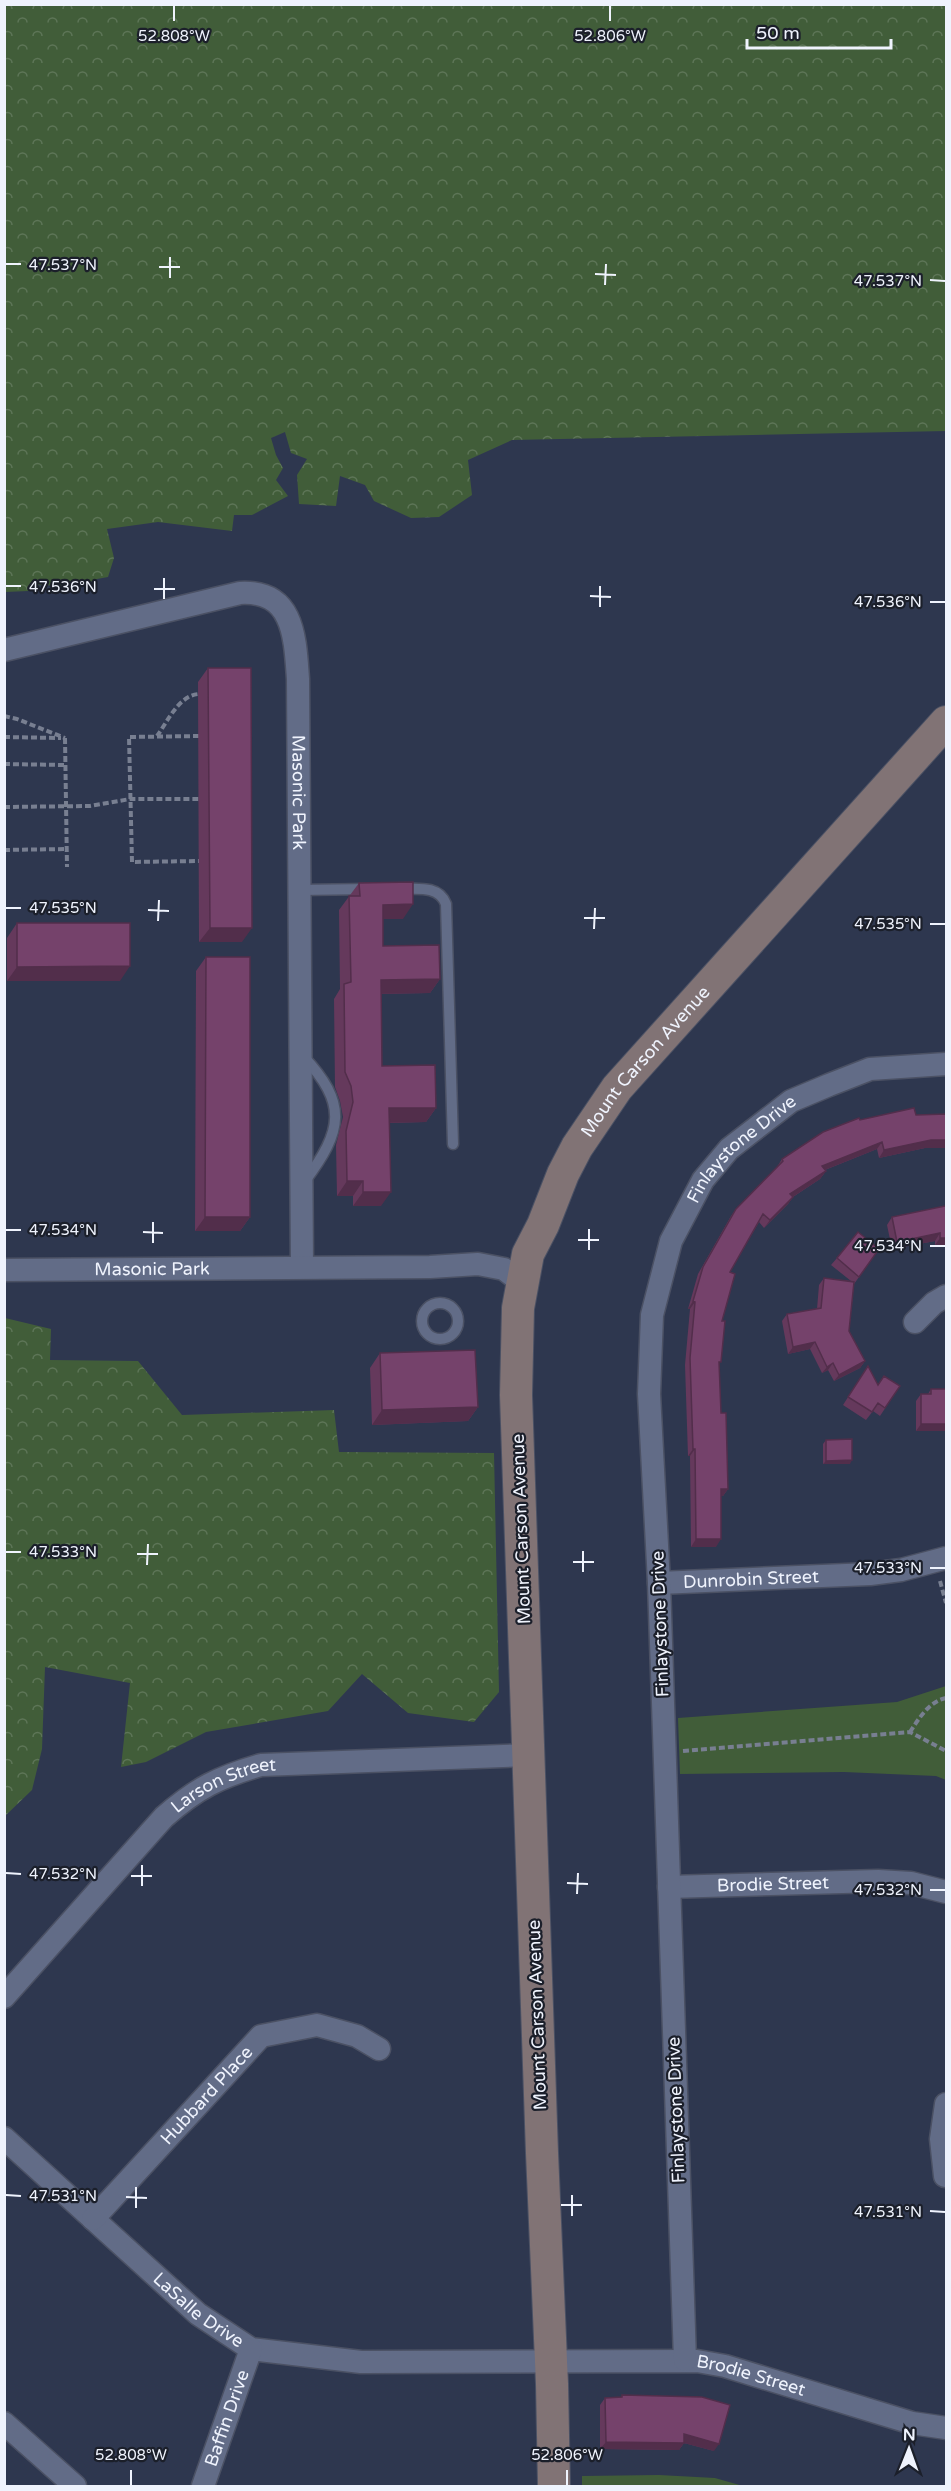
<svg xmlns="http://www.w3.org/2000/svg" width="951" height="2491" viewBox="0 0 951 2491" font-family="'Varela Round',sans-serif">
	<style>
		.green { fill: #415d39 }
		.forest { fill: url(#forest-crowns) }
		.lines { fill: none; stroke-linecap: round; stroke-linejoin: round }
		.lane-casing { stroke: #4b5164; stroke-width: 13 }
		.street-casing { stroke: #4b5164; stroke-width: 25 }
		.secondary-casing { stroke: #4b5164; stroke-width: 34 }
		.path { stroke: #787f91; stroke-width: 4; stroke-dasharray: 6 3; stroke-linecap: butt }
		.lane { stroke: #626c87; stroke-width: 10 }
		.street { stroke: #626c87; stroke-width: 22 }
		.secondary { stroke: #817375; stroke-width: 32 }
		.wall { fill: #65395c }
		.shaded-wall { fill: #522e4b }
		.building { fill: #75426b; stroke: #522e4b; stroke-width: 1.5 }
		.ticks { fill: none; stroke: #eff3fd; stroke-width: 2 }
		.labels { text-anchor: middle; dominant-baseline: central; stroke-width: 4.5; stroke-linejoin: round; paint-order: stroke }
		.street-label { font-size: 18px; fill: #eff3fd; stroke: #1b1f2a }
		.ticks-label { font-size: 15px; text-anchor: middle; fill: #eff3fd; stroke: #1b1f2a; stroke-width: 4.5; stroke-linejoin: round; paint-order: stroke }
	</style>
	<defs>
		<pattern id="forest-crowns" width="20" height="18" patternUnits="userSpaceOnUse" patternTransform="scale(1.5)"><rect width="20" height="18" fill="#415d39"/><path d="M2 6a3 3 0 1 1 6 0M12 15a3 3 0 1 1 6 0" fill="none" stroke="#5d7557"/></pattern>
	</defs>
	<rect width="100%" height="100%" fill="#2e374f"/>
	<path class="green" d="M946,1686v94l-10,-4 -92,-4 -164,2 -2,-56 219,-16z
		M659,2475l56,3 28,8h-161v-10z"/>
	<path class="forest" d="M5,4l941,1v426l-434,9 -44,20 4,35 -33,22 -28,1 -37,-17 -9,-16 -25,-9 -4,30 -37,-2 -2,-29 10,-16 -16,-6 -6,-21 -14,6 5,17 7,13 -7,12 12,16 -36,19h-18l-2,16 -74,-9 -51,7 7,29 -6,19 -11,2 -16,7 -47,-1 -6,6 -23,1z
		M5,1318l46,11 -1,31 88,1 44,54 152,-5 5,42 155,1 5,239 -25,30 -66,-9 -46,-39 -34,37 -122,21 -60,30 -25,5 9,-84 -85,-16 -3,82 -10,41 -27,26z"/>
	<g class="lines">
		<defs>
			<path id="lane" d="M399,889c18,0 40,-4 47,15l7,240
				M299,890l70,-1
				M303,1056c45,48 40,74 2,125
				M422 1321a18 18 0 1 1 36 0a18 18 0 1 1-36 0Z"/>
			<g id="street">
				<path id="s1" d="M4,650l236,-57c54,-3 55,44 58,86l4,588"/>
				<path id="s2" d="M4,1270l426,-3 48,-3 26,5 18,14"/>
				<path d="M915,1322l19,-19 12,-7"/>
				<path id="s3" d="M659,1583l211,-9 31,-4 45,-12"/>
				<path id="s4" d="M669,1887l209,-6 33,2 35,9"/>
				<path id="s5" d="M4,1997l160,-180c33,-29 55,-40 97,-52l268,-10"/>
				<path id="s6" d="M4,2138l194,176 53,35 110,13 336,-1 28,5 187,57 34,5"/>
				<path d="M945,2176l-4,-37 5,-35"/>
				<path id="s7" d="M93,2219l168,-183 56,-11 40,11 22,13"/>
				<path id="s8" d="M685,2360l-26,-777 -10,-189 3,-79 19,-74 32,-61 26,-31 62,-48 38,-16 41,-16 76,-5"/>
				<path d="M4,2423l71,63"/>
				<path id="s9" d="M203,2486l48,-137"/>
			</g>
			<g id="secondary">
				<path id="s10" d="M554,2486l-2,-102 -10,-231 -26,-758 2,-87 10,-54 15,-29 20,-51 14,-27 40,-59 329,-366"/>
			</g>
		</defs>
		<use href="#lane" class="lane-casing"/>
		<use href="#street" class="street-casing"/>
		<use href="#secondary" class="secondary-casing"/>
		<path class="path" d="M4,716l13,3 48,19
			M157,736c11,-15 22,-41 42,-42
			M199,736l-70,1 3,125 67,-1
			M4,737l57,1
			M65,738l2,129
			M4,764l61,1
			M4,807l86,-1 40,-7h69
			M4,850l62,-1
			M940,1581l6,22
			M910,1732c9,-14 20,-31 36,-34
			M683,1751l227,-19 36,19"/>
		<use href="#lane" class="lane"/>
		<use href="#street" class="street"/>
		<use href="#secondary" class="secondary"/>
	</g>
	<path class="wall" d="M208,668l34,274h-43l-1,-260z
		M359,883l44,36h-20v27l57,33 -10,14 -49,1 1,72 54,42 -10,14 -36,1 -9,83h-28v-10h-16l-1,-51 7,-28 -3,-16 -5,-14 -1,-88 6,-10 -1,-79z
		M17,923l103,58h-113v-43z
		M206,957l44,260 -10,14h-45l1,-260z
		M946,1114v34h-21l-46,10 -2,-9 -52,21 1,1 -6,8 -27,18 -5,7 -24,24 -5,-6 -29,50 -8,49 -3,45 2,47 7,76 -5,7h-2l-5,51h-25l-1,-91h-2l-3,-91 5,-56h-2l10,-35 33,-58 5,-7 41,-41v-1l5,-8 78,-39 56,-5z
		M946,1206v39h-11v-4l-43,8 -5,-24 5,-8z
		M879,1249l-25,35 -5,47 16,30 -5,7 -26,13 -6,-11 -6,3 -12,-24 -22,5 -6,-33 5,-7 30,-5 2,-24 5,-7 27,3 -20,-16 6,-7z
		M380,1353l98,54 -10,14 -96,4 -2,-57z
		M868,1366l10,19 22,1 -20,30 -7,-5 -7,9 -23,-15z
		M931,1389h15v42h-30v-30l5,-7h7z
		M826,1440l24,24h-27v-20z
		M622,2395l92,56 -30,-8 -5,7 -79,-1v-44l5,-7 16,-1z"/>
	<path class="shaded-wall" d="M413,904l-10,15h-30l10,-14z
		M210,928h42l-10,14h-43z
		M130,966l-10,15h-113l10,-14z
		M440,979l-10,14 -59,1 10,-14z
		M389,1108h47l-10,14 -47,1z
		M931,1140h15v8h-21l-46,10 5,-8z
		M882,1142l-5,7 -60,24 5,-7z
		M826,1171l-6,8 -35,23 5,-8z
		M347,1181h16l-10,15h-16z
		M363,1192h28l-10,14h-28z
		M793,1197l-5,7 -24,24 6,-8z
		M205,1217h45l-10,14h-45z
		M940,1233l-5,8 -43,8 5,-7z
		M940,1238h6v7h-11z
		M693,1301l2,1 -5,7h-2z
		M815,1342l-5,7 -22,5 5,-7z
		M865,1361l-5,7 -26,13 5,-6z
		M833,1363l-5,7 -6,3 5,-6z
		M478,1407l-10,14 -96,4 10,-15z
		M921,1424h25v7h-30z
		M693,1449h2l-5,7h-2z
		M852,1460l-2,4h-27l3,-3z
		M721,1489h7l-5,7h-7z
		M696,1539h25l-5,8h-25z
		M684,2434l35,10 -5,7 -30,-8 -5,7 -79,-1 6,-7z"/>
	<path class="building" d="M208,668h43l1,260h-42z
		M413,882v22l-30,1v41l56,-1 1,34 -59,1 1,86 53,-1 1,43h-47l2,84h-28v-11h-16l-1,-50 7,-29 -2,-16 -6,-14 -1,-88 7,-2 -2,-86h11l-1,-13z
		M17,923h113v43l-113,1z
		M206,957h44v260h-45z
		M914,1108l2,7 30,-1v26h-15l-47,10 -2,-8 -60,24 4,5 -36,23 3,3 -23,23 -7,-6 -33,58 5,2 -13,47h3l-4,41h-2l2,51h5l2,76h-7v50h-25l-1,-90h-2l-3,-91 5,-56 -2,-1 10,-34 33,-58 47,-48 -1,-2 41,-27 36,-14 1,2z
		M945,1206h1v32h-6v-5l-43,9 -5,-25z
		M858,1232l21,17 -20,28 -22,-19z
		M824,1278l30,4 -5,49 16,30 -26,14 -6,-12 -6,4 -12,-25 -22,5 -6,-33 34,-6z
		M475,1350l3,57 -96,3 -2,-57z
		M868,1366l10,19 6,-9 16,10 -15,22 -7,-5 -6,9 -24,-15z
		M931,1389h15v35h-25v-30h10z
		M852,1439v21l-26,1v-21z
		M622,2395l80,2 28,8 -11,39 -35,-10v9l-78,-1 -1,-44 17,-1z"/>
	<path class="ticks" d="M174,21v-15M610,21v-15M6,264h15M159,267h21M595,274l21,1M170,278v-21M930,280l15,1M605,285l1,-21M6,586h15M154,589h21M590,596l21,1M164,599v-21M930,602h15M600,607v-21M6,908h15M148,910l21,1M584,918h21M158,921l1,-21M930,924h15M594,929l1,-21M6,1230h15M143,1232l20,1M578,1240h21M153,1243v-21M930,1246h15M589,1250v-21M6,1552h15M137,1554h21M573,1562h21M147,1565l1,-21M930,1568h15M583,1572v-21M6,1873l15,1M131,1876h21M567,1883l21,1M142,1886v-21M930,1890h15M577,1894l1,-21M6,2195l15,1M126,2197l21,1M561,2205h21M136,2208v-21M930,2211l15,1M572,2216v-21M131,2485v-15M567,2485v-15"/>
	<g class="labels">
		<g class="street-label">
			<text stroke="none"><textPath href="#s1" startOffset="476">Masonic Park</textPath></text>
			<text stroke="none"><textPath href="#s10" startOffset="1461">Mount Carson Avenue</textPath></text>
			<text stroke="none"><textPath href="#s8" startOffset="1240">Finlaystone Drive</textPath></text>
			<text stroke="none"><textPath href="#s2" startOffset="148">Masonic Park</textPath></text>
			<text transform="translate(521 1529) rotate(-92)">Mount Carson Avenue</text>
			<text stroke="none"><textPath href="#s3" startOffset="92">Dunrobin Street</textPath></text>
			<text transform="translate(660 1624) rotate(-92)">Finlaystone Drive</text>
			<text stroke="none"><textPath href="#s5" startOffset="310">Larson Street</textPath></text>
			<text stroke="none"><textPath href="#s4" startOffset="104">Brodie Street</textPath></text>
			<text transform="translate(537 2015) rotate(-92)">Mount Carson Avenue</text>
			<text stroke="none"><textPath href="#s7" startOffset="168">Hubbard Place</textPath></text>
			<text transform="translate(676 2110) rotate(-92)">Finlaystone Drive</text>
			<text stroke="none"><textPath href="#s6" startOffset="260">LaSalle Drive</textPath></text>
			<text stroke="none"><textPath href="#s6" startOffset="828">Brodie Street</textPath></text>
			<text stroke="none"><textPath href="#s9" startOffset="72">Baffin Drive</textPath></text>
		</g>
	</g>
	<g class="ticks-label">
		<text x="174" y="41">52.808°W</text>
		<text x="610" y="41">52.806°W</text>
		<text x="63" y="270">47.537°N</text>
		<text x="888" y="286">47.537°N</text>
		<text x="63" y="592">47.536°N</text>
		<text x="888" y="607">47.536°N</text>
		<text x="63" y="913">47.535°N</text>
		<text x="888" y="929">47.535°N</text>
		<text x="63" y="1235">47.534°N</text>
		<text x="888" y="1251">47.534°N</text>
		<text x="63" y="1557">47.533°N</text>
		<text x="888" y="1573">47.533°N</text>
		<text x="63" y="1879">47.532°N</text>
		<text x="888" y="1895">47.532°N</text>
		<text x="63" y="2201">47.531°N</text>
		<text x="888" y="2217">47.531°N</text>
		<text x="131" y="2460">52.808°W</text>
		<text x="567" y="2460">52.806°W</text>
	</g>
	<rect width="951" height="2491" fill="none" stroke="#eff3fd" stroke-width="12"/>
	<g transform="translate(909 2449) rotate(1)" stroke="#1b1f2a" stroke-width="4.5" paint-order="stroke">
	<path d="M0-4.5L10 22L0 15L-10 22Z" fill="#eff3fd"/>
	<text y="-9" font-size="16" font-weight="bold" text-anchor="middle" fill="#eff3fd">N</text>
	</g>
	<path d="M747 39v9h144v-9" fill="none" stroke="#eff3fd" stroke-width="3"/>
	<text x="756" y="39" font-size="18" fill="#eff3fd" stroke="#1b1f2a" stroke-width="4.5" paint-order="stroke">50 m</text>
</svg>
